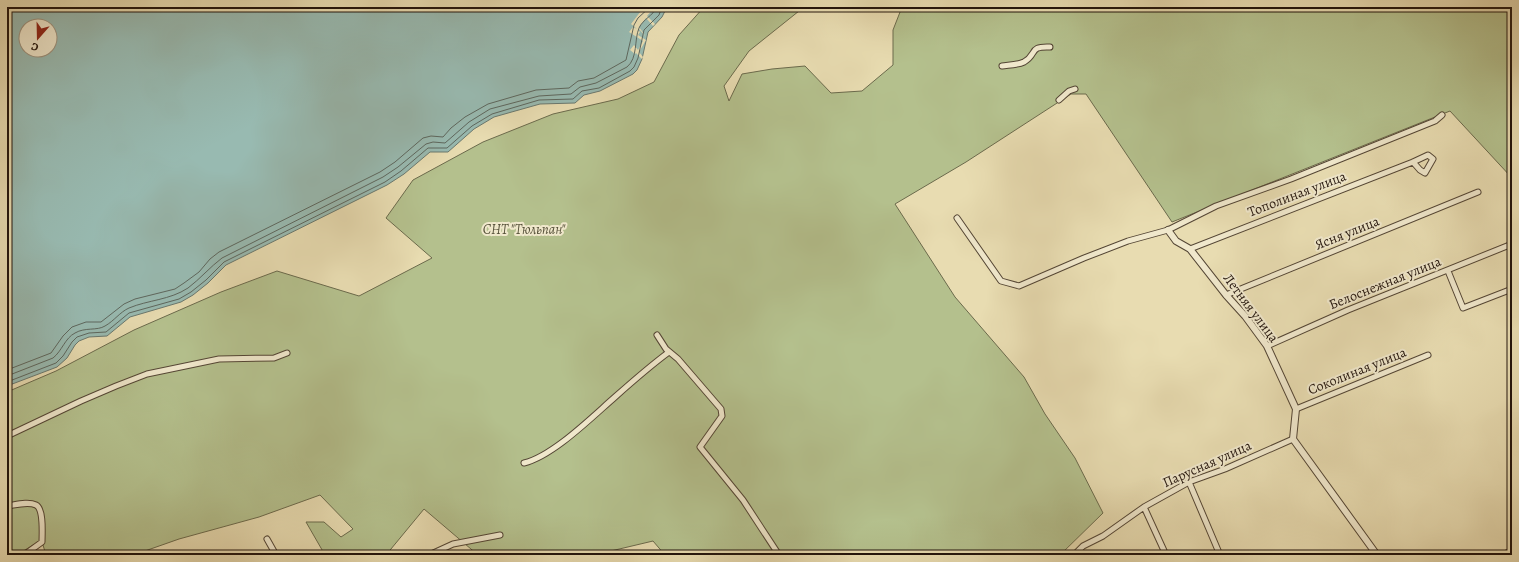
<svg xmlns="http://www.w3.org/2000/svg" width="1519" height="562" viewBox="0 0 1519 562" font-family="Alegreya,serif">
	<style>
		.green { fill: #b4c08d; stroke: #6b6a4c }
		.water { fill: #98bab1; stroke: #69786f; fill-rule: evenodd }
		.pier { fill: #e8dcb1 }
		.lines { fill: none; stroke-linecap: round; stroke-linejoin: round }
		.shore { stroke: #5d675e; stroke-width: 1 }
		.minor-casing { stroke: #544635; stroke-width: 7 }
		.tertiary-casing { stroke: #544635; stroke-width: 8 }
		.minor { stroke: #f0e8cc; stroke-width: 5 }
		.tertiary { stroke: #f0e8cc; stroke-width: 6 }
		.labels { text-anchor: middle; dominant-baseline: central; stroke-width: 4; stroke-linejoin: round; paint-order: stroke }
		.street-label { font-size: 14px; fill: #22140c; stroke: #f0e8cc }
		.park-label { font-size: 14px; font-style: italic; fill: #555039; stroke: #f0e8cc }
	</style>
	<rect width="100%" height="100%" fill="#e8dcb1"/>
	<filter id="stains"><feTurbulence type="fractalNoise" baseFrequency=".005" numOctaves="4"/><feColorMatrix values="0 0 0 0 .2 0 0 0 0 .09 0 0 0 0 .02 0 0 0 .5 -.17"/></filter>
	<radialGradient id="worn" r=".72"><stop offset=".6" stop-color="#630" stop-opacity="0"/><stop offset="1" stop-color="#630" stop-opacity=".3"/></radialGradient>
	<path class="green" d="M704,7h100l-55,44 -25,35 5,15 13,-27 30,-5 33,-3 26,27 31,-2 31,-26v-35l9,-23h610v171l-62,-67 -278,111 -86,-128h-15l-105,68 -71,42 60,93 69,80 21,37 30,44 28,55 -43,42h-395l-12,-14 -59,14h-116l-54,-46 -38,46h-61l-19,-33h18l17,15 12,-8 -33,-34 -61,22 -80,22 -37,13 -23,3h-73l-3,-10h-10l-16,10h-10v-163l49,-21 78,-41 87,-38 56,-21 82,25 73,-38 -46,-40 27,-38 70,-38 70,-28 65,-15 36,-17 25,-47z"/>
	<path class="water" d="M7,7h660l-5,10 -14,15 -6,27 -5,11 -4,4 -33,17 -16,4 -9,8 -35,1 -46,13 -20,12 -26,23h-18l-26,22 -17,11 -161,80 -18,18 -15,12 -12,7 -51,15 -23,19 -18,1 -10,4 -4,4 -8,13 -10,9 -50,19zM26,26h24v24h-24z"/>
	<path class="pier" d="M644,7h11l-8,9 8,8 -2,2 -7,-8 -7,9 7,10 -7,-8 -1,1 2,2 -2,3 8,5 -7,12 4,5 -1,2 -6,-6 -1,1 -5,-4 4,-5 4,5 5,-9 -14,-9 4,-5 4,2 -6,-5z"/>
	<g class="lines">
		<path class="shore" d="M7,370l44,-17 12,-17 9,-9 14,-5h15l23,-18 11,-5 40,-10 9,-6 15,-11 11,-13 9,-7 161,-80 15,-10 28,-24 8,-2 12,1 8,-9 14,-11 23,-13 48,-14 33,-2 9,-7 16,-3 32,-18 8,-35 4,-7 12,-11
			M7,376l46,-18c9,-7 12,-20 22,-25 10,-6 22,-2 30,-7 9,-5 15,-14 24,-18 19,-8 41,-8 59,-20 12,-9 22,-21 34,-30l161,-81 15,-10 28,-23 7,-2 12,1 24,-21 21,-13 49,-13 32,-2 9,-7 16,-4 31,-16c11,-9 7,-27 12,-39 4,-9 14,-12 18,-21
			M7,382l49,-19 7,-7 9,-14 5,-5 12,-4 17,-1 23,-19 50,-14 12,-7 15,-12 18,-18 161,-80 16,-11 27,-23h19l25,-22 20,-12 47,-14 34,-1 9,-8 17,-3 31,-17 4,-4 4,-9 6,-28 15,-15 3,-8"/>
		<defs>
			<path id="minor" d="M1002,66c6,-1 16,-1 22,-4 14,-8 4,-16 26,-15
				M1059,100l10,-9 6,-2
				M957,218l44,63 18,5 65,-28 44,-17 40,-11 48,-24 75,-27 144,-58 7,-6
				M1190,249l223,-87 15,-7 5,4 -8,14 -5,-3 -7,-8
				M1448,271l15,37 49,-19
				M1226,295l252,-103
				M657,335l9,14 12,10 43,50 1,7 -22,31 43,53 36,55
				M1267,346l81,-36 164,-66
				M1296,409l132,-54
				M7,436l74,-35 35,-15 31,-12 72,-15 55,-1 13,-5
				M524,463c29,-7 68,-46 91,-66 18,-16 35,-31 54,-45
				M1189,482l31,73
				M7,506c8,-1 21,-5 29,-1 8,4 6,29 6,37l-18,13
				M1144,507l22,48
				M267,539l9,16
				M429,555l24,-11 47,-9
				M1074,555l9,-9 20,-10 41,-29 45,-25 36,-13 68,-30
				M1501,555l11,-4"/>
			<path id="tertiary" d="M1168,230l8,11 14,8 36,46 19,21 22,30 29,63 -3,30 84,116"/>
		</defs>
		<use href="#minor" class="minor-casing"/>
		<use href="#tertiary" class="tertiary-casing"/>
		<use href="#minor" class="minor"/>
		<use href="#tertiary" class="tertiary"/>
	</g>
	<g class="labels">
		<g class="street-label">
			<text transform="translate(1297 194) rotate(-21)">Тополиная улица</text>
			<text transform="translate(1347 233) rotate(-22)">Ясня улица</text>
			<text transform="translate(1385 283) rotate(-22)">Белоснежная улица</text>
			<text transform="translate(1251 308) rotate(53)">Летняя улица</text>
			<text transform="translate(1357 371) rotate(-22)">Соколиная улица</text>
			<text transform="translate(1207 464) rotate(-24)">Парусная улица</text>
		</g>
		<g class="park-label">
			<text x="524" y="229">СНТ "Тюльпан"</text>
		</g>
	</g>
	<rect width="1519" height="562" fill="none" stroke="#e8dcb1" stroke-width="24"/>
	<rect x="8" y="8" width="1503" height="546" fill="none" stroke="#22140c" stroke-width="2"/>
	<rect x="12" y="12" width="1495" height="538" fill="none" stroke="#22140c"/>
	<g transform="translate(38 38) rotate(200)"><circle r="19" fill="#f0e8cc" stroke="#9e937f"/>
	<path d="M0-3L7 15L0 10L-7 15Z" fill="#8f2418"/>
	<text y="-6" font-size="11" font-weight="bold" text-anchor="middle" fill="#22140c">С</text>
	</g>
	<rect width="100%" height="100%" filter="url(#stains)"/>
	<rect width="100%" height="100%" fill="url(#worn)"/>
</svg>
